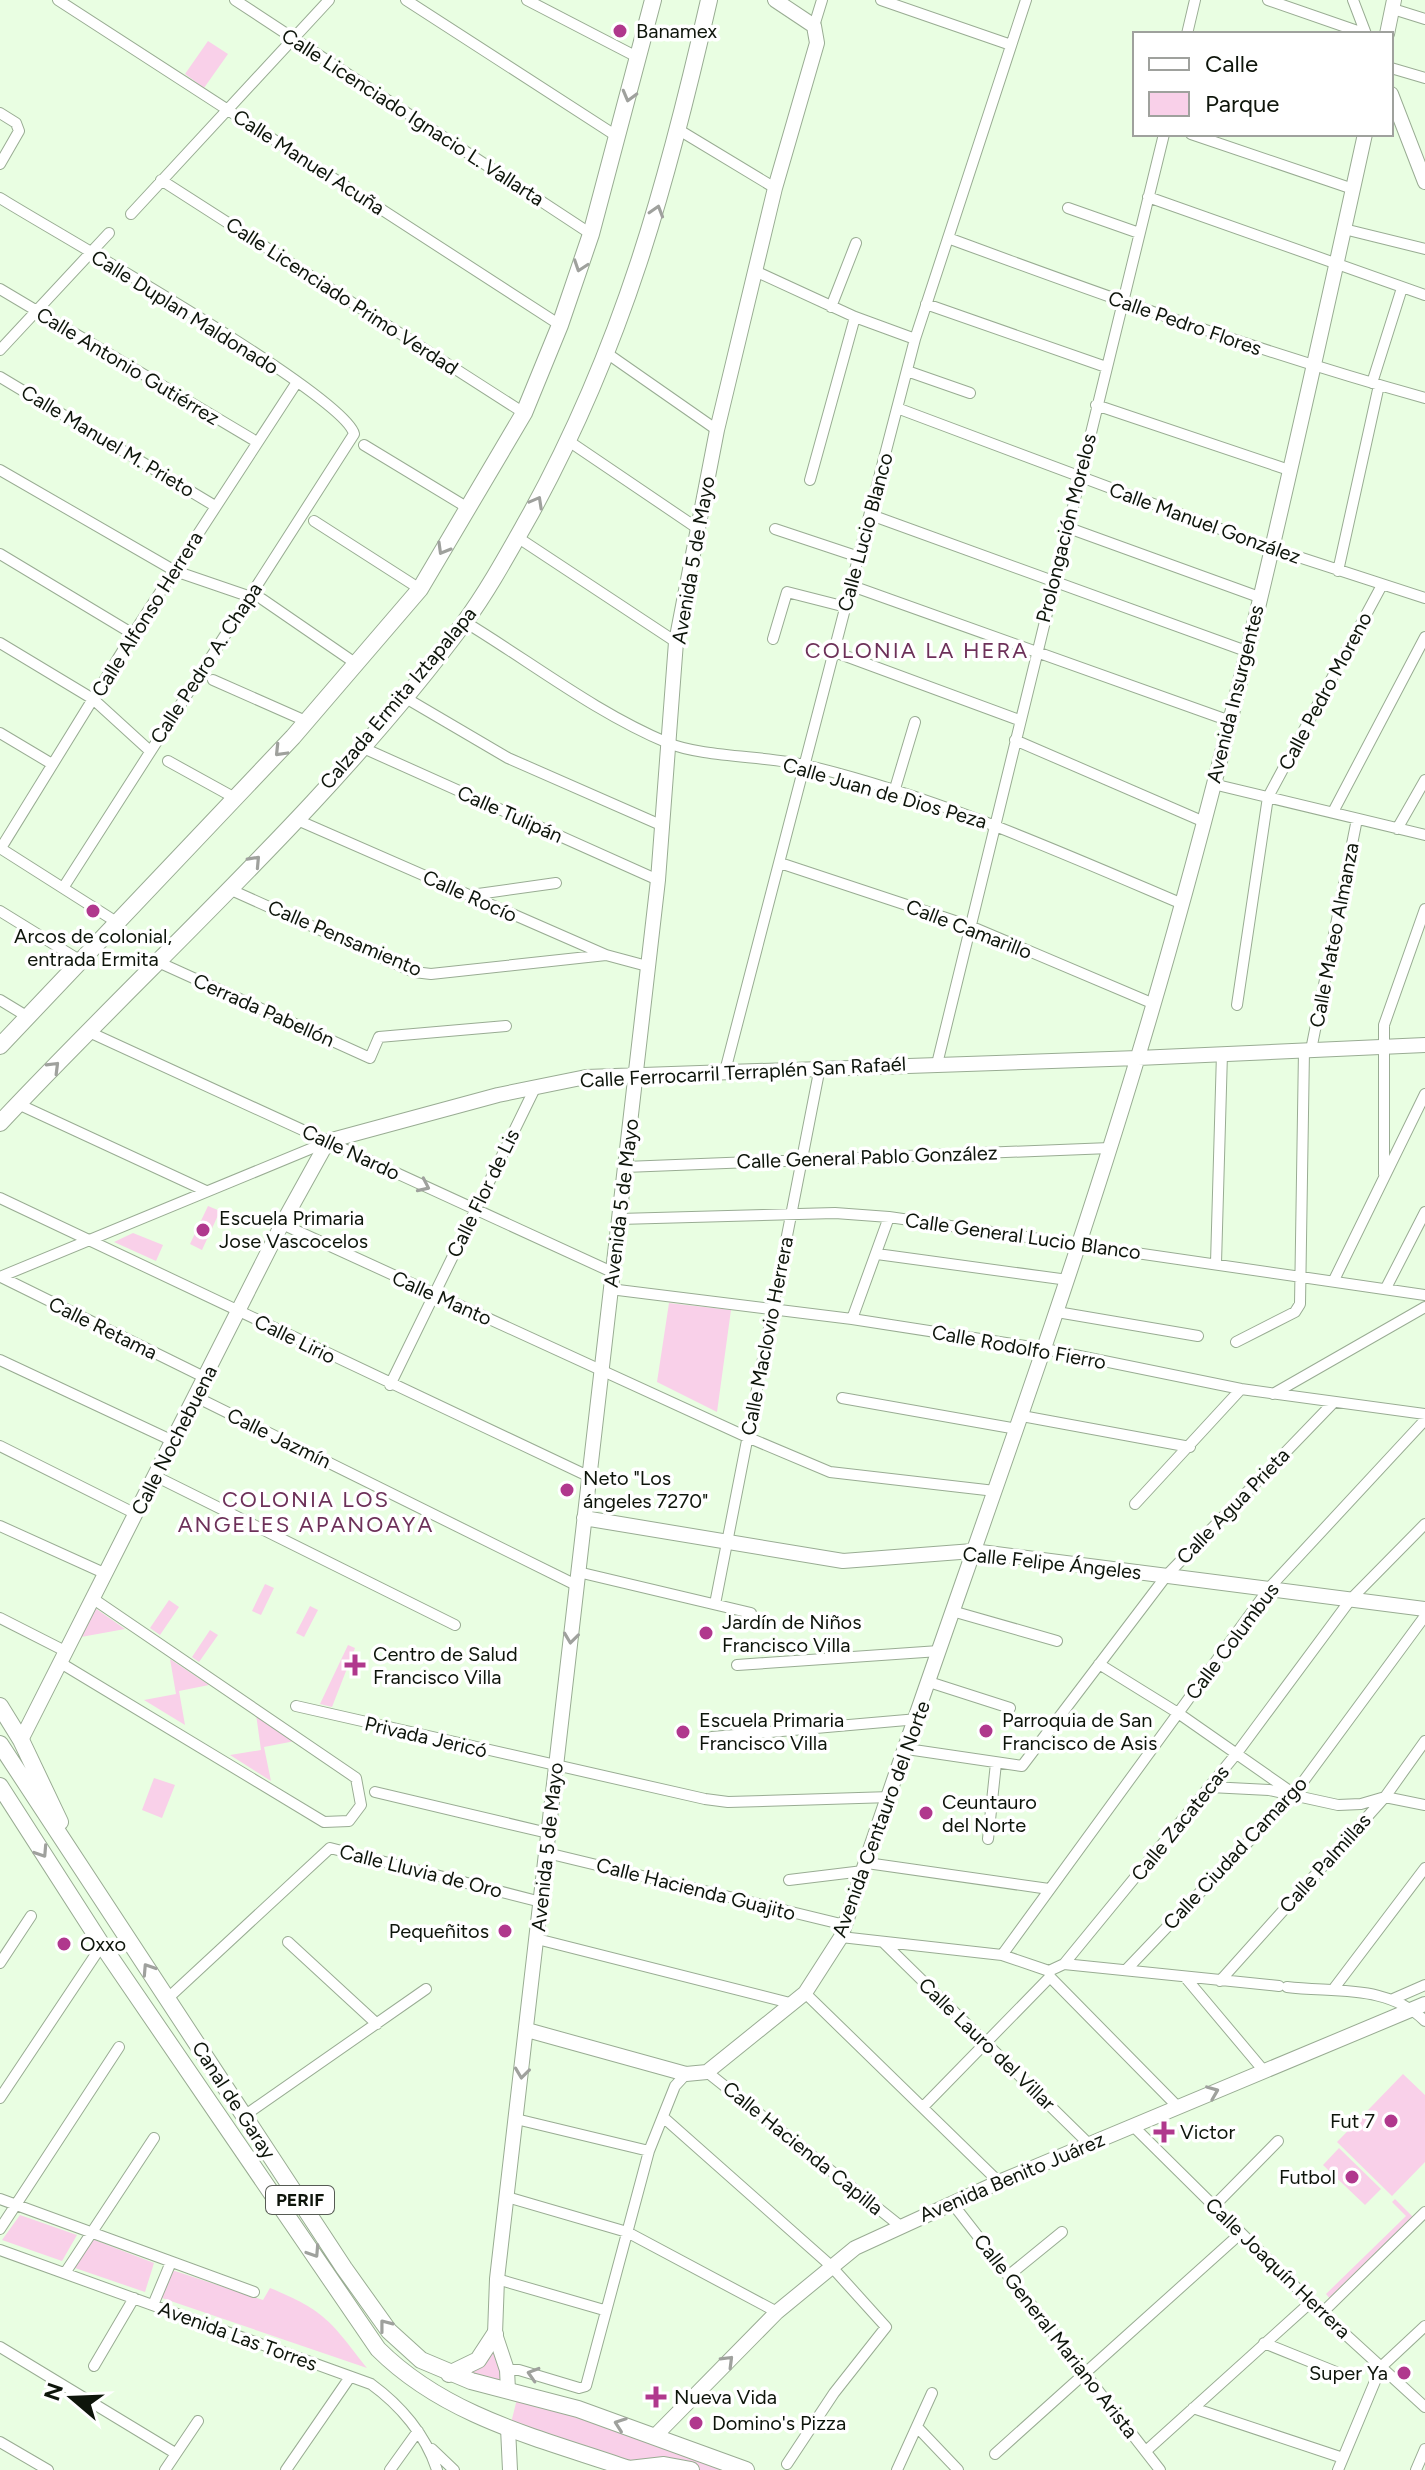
<svg xmlns="http://www.w3.org/2000/svg" width="1425" height="2470" viewBox="0 0 1425 2470" font-family="Figtree,sans-serif">
	<style>
		.green { fill: #f9d0e9 }
		.lines { fill: none; stroke-linecap: round; stroke-linejoin: round }
		.street-casing { stroke: #99ac93; stroke-width: 12 }
		.secondary-casing { stroke: #99ac93; stroke-width: 16 }
		.primary-casing { stroke: #99ac93; stroke-width: 18 }
		.street { stroke: #fff; stroke-width: 10 }
		.secondary { stroke: #fff; stroke-width: 14 }
		.primary { stroke: #fff; stroke-width: 16 }
		.oneway { stroke: #9fa19d }
		.poi-dot { fill: #b0388d; stroke: #fff; stroke-width: 3 }
		.labels { text-anchor: middle; dominant-baseline: central; stroke-width: 7; stroke-linejoin: round; paint-order: stroke }
		.shield { fill: #fff; stroke: #565b54; stroke-width: 2 }
		.shield-label { font-size: 18px; font-weight: bold; fill: #0e150b }
		.poi-label { font-size: 20px; fill: #0e150b; stroke: #fff; text-anchor: start }
		.street-label { font-size: 20px; fill: #0e150b; stroke: #fff }
		.neighbourhood-label { font-size: 22px; letter-spacing: 2px; fill: #6d3159; stroke: #fff }
	</style>
	<rect width="100%" height="100%" fill="#e9fee2"/>
	<path class="green" d="M208,41l20,13 -24,34 -19,-14z
		M208,1206l12,5 -18,39 -12,-6z
		M133,1233l30,12 -7,16 -42,-19z
		M669,1303l62,7 -14,102 -60,-30z
		M265,1584l9,4 -13,27 -9,-4z
		M169,1600l10,7 -19,28 -10,-7z
		M310,1606l8,4 -14,27 -8,-4z
		M95,1608l30,21 -44,8z
		M210,1630l8,5 -19,27 -7,-5z
		M348,1645l7,3 -23,59 -12,-3z
		M170,1659l39,26 -30,6 6,34 -41,-25 32,-6z
		M256,1714l39,27 -31,6 7,34 -41,-26 31,-5z
		M154,1778l21,7 -13,33 -20,-8z
		M1403,2074l22,21v67l-33,34 -55,-54z
		M1339,2148l42,41 -16,16 -42,-40z
		M1395,2199l19,19 -83,82 -5,-6 80,-78 -14,-14z
		M20,2215l57,20 -15,26 -60,-21z
		M92,2239l62,24 -9,29 -70,-24z
		M172,2270l91,30 7,-12c56,23 61,34 97,80l-208,-71z
		M495,2336l9,51 -44,-16z
		M518,2395l207,75h-74l-141,-43z"/>
	<g class="lines">
		<defs>
			<path id="street" d="M58,0l502,325
				M235,0l356,234
				M406,0l212,137
				M527,0l112,58
				M881,0l130,45
				M1268,0l98,34
				M1353,0l13,34
				M1393,9l32,10
				M814,26l8,-26
				M1187,34l8,-34
				M1391,68l34,10
				M0,113l16,10 3,8 -19,33
				M679,130l96,58
				M1191,134l162,55
				M161,180l363,233
				M1148,197l277,98
				M0,198c51,32 345,197 354,236l-291,454
				M1068,208l71,25
				M131,214l198,-214
				M1344,229l81,20
				M948,238c157,58 315,115 477,160
				M755,271l100,46 60,22
				M0,289l257,153
				M926,304l180,63
				M831,307l25,-64
				M0,350l109,-117
				M608,354l109,76
				M907,371l63,22
				M0,377l215,129
				M1372,383l30,-95
				M1096,405l193,65
				M897,408l374,140 154,50
				M570,442l127,86
				M364,445l104,63
				M0,470l175,101 73,25
				M810,480l45,-163
				M871,515l375,136
				M314,521l106,68
				M1066,527l193,70
				M775,529l84,28
				M517,537l159,105
				M0,554l133,80
				M1338,571l41,-186
				M852,586l378,135
				M262,599l96,66
				M465,622c66,40 131,91 203,121 33,14 99,13 137,22 130,31 253,86 375,138
				M773,639l14,-47 59,15
				M0,643l93,56 57,52
				M832,651l187,69
				M213,680l95,42
				M404,697l104,61 155,68
				M0,733l52,31
				M1015,740l187,81
				M361,747l297,133
				M168,761l67,37
				M1213,784l212,51
				M894,792l21,-70
				M1333,812l92,-175
				M295,819l311,136 41,11
				M1397,829l28,-49
				M0,848l118,75
				M1,848l132,-214 164,-252
				M780,863l190,63 184,78
				M229,889l185,83 17,2 175,-19
				M471,895l85,-12
				M0,911l81,50
				M158,962l212,96 9,-21 127,-11
				M0,1000l28,17
				M1237,1005l31,-208 114,-212
				M89,1032l523,240
				M1311,1050l46,-231
				M937,1064l227,-930
				M725,1071l190,-732 111,-339
				M18,1104l188,87
				M625,1167l485,-19
				M1384,1174v-149l41,-116
				M0,1198l590,279
				M619,1219l216,-6 54,4 536,78
				M282,1224l465,213 83,35 165,19
				M877,1254l191,26
				M1216,1263l6,-210
				M0,1277l327,-135
				M1,1277l205,101
				M1334,1280l91,-186
				M1386,1288l39,-76
				M610,1289l242,30 193,30 196,40 184,25
				M1057,1312l141,24
				M852,1319l37,-102
				M1236,1342l59,-30 5,-8 4,-254
				M0,1360l173,81
				M390,1385l145,-297
				M1273,1394l152,-87
				M196,1397l382,189
				M842,1398l175,31
				M1022,1416l168,31
				M0,1446l136,68
				M155,1476l300,149
				M1135,1504l106,-115
				M0,1526l104,47
				M578,1572l173,41
				M715,1604l105,-537
				M952,1611l105,30
				M0,1618l65,33
				M59,1662l265,160 25,-1 12,-16 -5,-27 -264,-180
				M1099,1664l79,49 116,81
				M737,1665l202,-14
				M929,1682l81,26
				M296,1706l409,93 23,3 163,-5
				M712,1737l206,-18
				M907,1749l115,17 145,-191 166,-172
				M1210,1787l59,3 69,15 23,-1 24,-7 40,8
				M375,1792l173,41
				M988,1839l8,-76
				M547,1853l298,72
				M867,1863l182,26
				M789,1880l74,-9
				M841,1937l161,18 47,16
				M537,1939l253,64
				M288,1942l89,82
				M884,1943l206,202
				M1002,1955l268,-368 155,-167
				M0,1963l31,-47
				M1064,1964l215,22
				M1126,1970l168,-176 131,-178
				M1050,1977l128,130
				M1185,1977l79,94
				M1220,1981l165,-184 40,-56
				M1287,1987c47,6 101,-3 138,34
				M1335,1987l90,-119
				M805,1993l194,189
				M167,1999l163,-151 211,54
				M1393,1999l32,-14
				M707,2072l192,153
				M0,2098l102,-153
				M923,2107l127,-130 -1,-6 15,-7 173,-211 114,-154 74,-75
				M244,2116l182,-127
				M663,2117l167,148 56,62 -52,66 -47,71
				M516,2119l133,32
				M1133,2126l189,187 103,94
				M507,2197l120,35 150,80
				M0,2199l254,93
				M952,2203l208,267
				M1214,2206l64,-65
				M0,2229l119,-182
				M0,2250l371,134c29,21 55,51 66,86
				M65,2273l89,-135
				M1008,2276l54,-44
				M497,2279l107,31
				M153,2305l18,-43
				M1322,2313l103,-101
				M1264,2343l72,29
				M0,2347l175,106
				M94,2366l40,-68
				M507,2370h12l60,18 7,-2 63,-235 26,-65 11,-12
				M1193,2408l150,50
				M918,2428l40,42
				M0,2442l48,28
				M432,2449l22,21
				M1146,2451l165,-149
				M995,2454l246,-221
				M165,2470l33,-49
				M286,2470l64,-93
				M390,2470l28,-39
				M897,2470l35,-77
				M1338,2470l43,-103 44,-41
				M1416,2470l9,-21"/>
			<path id="secondary" d="M1387,34l7,-34
				M1391,94l34,88
				M584,1518l259,43 130,-10 452,58
				M21,1740l261,-516 46,-83 170,-46 88,-18 552,-19 287,-13
				M527,2030l159,44 21,-2 98,-79 36,-56c96,-293 207,-581 296,-877 92,-304 160,-616 228,-926
				M508,2390l-1,-20 -12,-36 2,-55 161,-1399 18,-238 41,-212 58,-242 42,-145 -3,-17 -39,-26
				M508,2428l2,42
				M654,2437l123,-125 78,-64 144,-66 426,-178"/>
			<path id="primary" d="M0,1046l293,-309 127,-148 104,-176 36,-88 31,-91 62,-234
				M0,1123c155,-165 328,-317 464,-500 25,-34 46,-73 67,-110 92,-168 136,-329 178,-513
				M0,1706l21,34 39,82
				M0,1744l344,524 45,63 32,29 50,21 107,28 168,61
				M0,1786l102,159 276,404c69,69 165,90 254,121
				M449,2374l29,-14 17,-26
				M629,2469l35,-4 27,5"/>
		</defs>
		<use href="#street" class="street-casing"/>
		<use href="#secondary" class="secondary-casing"/>
		<use href="#primary" class="primary-casing"/>
		<use href="#street" class="street"/>
		<use href="#secondary" class="secondary"/>
		<use href="#primary" class="primary"/>
	</g>
	<defs><path id="oneway-chevron" d="M-2-3.5L2.5 0L-2 3.5" fill="none" stroke-width="1.6" stroke-linecap="round" stroke-linejoin="round" transform="scale(2)"/></defs>
	<g class="oneway">
		<use href="#oneway-chevron" transform="translate(629 96) rotate(105)"/>
		<use href="#oneway-chevron" transform="translate(657 211) rotate(-73)"/>
		<use href="#oneway-chevron" transform="translate(580 266) rotate(109)"/>
		<use href="#oneway-chevron" transform="translate(537 502) rotate(-61)"/>
		<use href="#oneway-chevron" transform="translate(443 549) rotate(120)"/>
		<use href="#oneway-chevron" transform="translate(280 751) rotate(134)"/>
		<use href="#oneway-chevron" transform="translate(255 861) rotate(-47)"/>
		<use href="#oneway-chevron" transform="translate(54 1067) rotate(-45)"/>
		<use href="#oneway-chevron" transform="translate(424 1186) rotate(25)"/>
		<use href="#oneway-chevron" transform="translate(571 1638) rotate(97)"/>
		<use href="#oneway-chevron" transform="translate(42 1852) rotate(57)"/>
		<use href="#oneway-chevron" transform="translate(148 1969) rotate(-123)"/>
		<use href="#oneway-chevron" transform="translate(522 2073) rotate(97)"/>
		<use href="#oneway-chevron" transform="translate(1213 2092) rotate(-22)"/>
		<use href="#oneway-chevron" transform="translate(314 2252) rotate(57)"/>
		<use href="#oneway-chevron" transform="translate(385 2325) rotate(-128)"/>
		<use href="#oneway-chevron" transform="translate(728 2361) rotate(-45)"/>
		<use href="#oneway-chevron" transform="translate(533 2374) rotate(-163)"/>
		<use href="#oneway-chevron" transform="translate(620 2424) rotate(-160)"/>
	</g>
	<g class="poi-dot">
		<circle cx="620" cy="31" r="8"/>
		<circle cx="93" cy="911" r="8"/>
		<circle cx="203" cy="1230" r="8"/>
		<circle cx="567" cy="1490" r="8"/>
		<circle cx="706" cy="1633" r="8"/>
		<path d="M351 1653h8v8h8v8h-8v8h-8v-8h-8v-8h8z"/>
		<circle cx="986" cy="1731" r="8"/>
		<circle cx="683" cy="1732" r="8"/>
		<circle cx="926" cy="1813" r="8"/>
		<circle cx="505" cy="1931" r="8"/>
		<circle cx="64" cy="1944" r="8"/>
		<circle cx="1391" cy="2121" r="8"/>
		<path d="M1160 2120h8v8h8v8h-8v8h-8v-8h-8v-8h8z"/>
		<circle cx="1352" cy="2177" r="8"/>
		<circle cx="1404" cy="2373" r="8"/>
		<path d="M652 2385h8v8h8v8h-8v8h-8v-8h-8v-8h8z"/>
		<circle cx="696" cy="2423" r="8"/>
	</g>
	<g class="labels">
		<rect class="shield" x="266" y="2186" width="68" height="28" rx="6"/>
		<g class="shield-label">
			<text x="300" y="2200">PERIF</text>
		</g>
		<g class="poi-label">
			<text x="636" y="31">Banamex</text>
			<text x="93" y="936" text-anchor="middle">Arcos de colonial,<tspan x="93" dy="23">entrada Ermita</tspan></text>
			<text x="219" y="1218">Escuela Primaria<tspan x="219" dy="23">Jose Vascocelos</tspan></text>
			<text x="583" y="1478">Neto "Los<tspan x="583" dy="23">ángeles 7270"</tspan></text>
			<text x="722" y="1622">Jardín de Niños<tspan x="722" dy="23">Francisco Villa</tspan></text>
			<text x="373" y="1654">Centro de Salud<tspan x="373" dy="23">Francisco Villa</tspan></text>
			<text x="699" y="1720">Escuela Primaria<tspan x="699" dy="23">Francisco Villa</tspan></text>
			<text x="1002" y="1720">Parroquia de San<tspan x="1002" dy="23">Francisco de Asis</tspan></text>
			<text x="942" y="1802">Ceuntauro<tspan x="942" dy="23">del Norte</tspan></text>
			<text x="489" y="1931" text-anchor="end">Pequeñitos</text>
			<text x="80" y="1944">Oxxo</text>
			<text x="1375" y="2121" text-anchor="end">Fut 7</text>
			<text x="1180" y="2132">Victor</text>
			<text x="1336" y="2177" text-anchor="end">Futbol</text>
			<text x="1388" y="2373" text-anchor="end">Super Ya</text>
			<text x="674" y="2397">Nueva Vida</text>
			<text x="712" y="2423">Domino's Pizza</text>
		</g>
		<g class="street-label">
			<text transform="translate(413 117) rotate(33)">Calle Licenciado Ignacio L. Vallarta</text>
			<text transform="translate(309 162) rotate(33)">Calle Manuel Acuña</text>
			<text transform="translate(342 296) rotate(33)">Calle Licenciado Primo Verdad</text>
			<text transform="translate(185 312) rotate(32)">Calle Duplan Maldonado</text>
			<text transform="translate(1185 323) rotate(19)">Calle Pedro Flores</text>
			<text transform="translate(128 366) rotate(31)">Calle Antonio Gutiérrez</text>
			<text transform="translate(108 441) rotate(31)">Calle Manuel M. Prieto</text>
			<text transform="translate(1205 523) rotate(20)">Calle Manuel González</text>
			<text transform="translate(1066 528) rotate(-76)">Prolongación Morelos</text>
			<text transform="translate(865 532) rotate(-75)">Calle Lucio Blanco</text>
			<text transform="translate(693 560) rotate(-80)">Avenida 5 de Mayo</text>
			<text transform="translate(147 614) rotate(-58)">Calle Alfonso Herrera</text>
			<text transform="translate(206 663) rotate(-57)">Calle Pedro A. Chapa</text>
			<text transform="translate(1325 691) rotate(-62)">Calle Pedro Moreno</text>
			<text transform="translate(1235 694) rotate(-76)">Avenida Insurgentes</text>
			<text transform="translate(398 698) rotate(-50)">Calzada Ermita Iztapalapa</text>
			<text transform="translate(885 793) rotate(16)">Calle Juan de Dios Peza</text>
			<text transform="translate(510 814) rotate(24)">Calle Tulipán</text>
			<text transform="translate(470 896) rotate(24)">Calle Rocío</text>
			<text transform="translate(969 929) rotate(21)">Calle Camarillo</text>
			<text transform="translate(1334 935) rotate(-79)">Calle Mateo Almanza</text>
			<text transform="translate(345 938) rotate(23)">Calle Pensamiento</text>
			<text transform="translate(264 1010) rotate(24)">Cerrada Pabellón</text>
			<text transform="translate(743 1072) rotate(-3)">Calle Ferrocarril Terraplén San Rafaél</text>
			<text transform="translate(351 1152) rotate(25)">Calle Nardo</text>
			<text transform="translate(867 1157) rotate(-2)">Calle General Pablo González</text>
			<text transform="translate(483 1193) rotate(-64)">Calle Flor de Lis</text>
			<text transform="translate(621 1203) rotate(-83)">Avenida 5 de Mayo</text>
			<text transform="translate(1023 1236) rotate(8)">Calle General Lucio Blanco</text>
			<text transform="translate(442 1298) rotate(24)">Calle Manto</text>
			<text transform="translate(103 1328) rotate(26)">Calle Retama</text>
			<text transform="translate(767 1336) rotate(-79)">Calle Maclovio Herrera</text>
			<text transform="translate(295 1339) rotate(26)">Calle Lirio</text>
			<text transform="translate(1019 1347) rotate(10)">Calle Rodolfo Fierro</text>
			<text transform="translate(279 1438) rotate(26)">Calle Jazmín</text>
			<text transform="translate(174 1440) rotate(-63)">Calle Nochebuena</text>
			<text transform="translate(1233 1506) rotate(-46)">Calle Agua Prieta</text>
			<text transform="translate(1052 1563) rotate(6)">Calle Felipe Ángeles</text>
			<text transform="translate(1232 1641) rotate(-53)">Calle Columbus</text>
			<text transform="translate(426 1737) rotate(13)">Privada Jericó</text>
			<text transform="translate(881 1819) rotate(-70)">Avenida Centauro del Norte</text>
			<text transform="translate(1180 1823) rotate(-51)">Calle Zacatecas</text>
			<text transform="translate(547 1847) rotate(-84)">Avenida 5 de Mayo</text>
			<text transform="translate(1235 1853) rotate(-47)">Calle Ciudad Camargo</text>
			<text transform="translate(1325 1863) rotate(-48)">Calle Palmillas</text>
			<text transform="translate(421 1871) rotate(14)">Calle Lluvia de Oro</text>
			<text transform="translate(696 1889) rotate(14)">Calle Hacienda Guajito</text>
			<text transform="translate(987 2044) rotate(44)">Calle Lauro del Villar</text>
			<text transform="translate(234 2100) rotate(57)">Canal de Garay</text>
			<text transform="translate(803 2148) rotate(39)">Calle Hacienda Capilla</text>
			<text transform="translate(1012 2177) rotate(-23)">Avenida Benito Juárez</text>
			<text transform="translate(1278 2268) rotate(44)">Calle Joaquín Herrera</text>
			<text transform="translate(238 2336) rotate(20)">Avenida Las Torres</text>
			<text transform="translate(1056 2336) rotate(52)">Calle General Mariano Arista</text>
		</g>
		<g class="neighbourhood-label">
			<text x="917" y="650">COLONIA LA HERA</text>
			<text x="306" y="1499">COLONIA LOS<tspan x="306" dy="25">ANGELES APANOAYA</tspan></text>
		</g>
	</g>
	<rect x="1133" y="32" width="260" height="104" fill="#ffffff" stroke="#9fa19d" stroke-width="2"/>
	<rect x="1149" y="58" width="40" height="12" fill="#ffffff" stroke="#9fa19d" stroke-width="2"/>
	<text x="1205" y="72" font-size="24" fill="#0e150b">Calle</text>
	<rect x="1149" y="92" width="40" height="24" fill="#f9d0e9" stroke="#9fa19d" stroke-width="2"/>
	<text x="1205" y="112" font-size="24" fill="#0e150b">Parque</text>
	<g transform="translate(72 2398) rotate(289)" stroke="#ffffff" stroke-width="6" paint-order="stroke">
	<path d="M0-6L14 30L0 20L-14 30Z" fill="#0e150b"/>
	<text y="-12" font-size="22" font-weight="bold" text-anchor="middle" fill="#0e150b">N</text>
	</g>
</svg>
